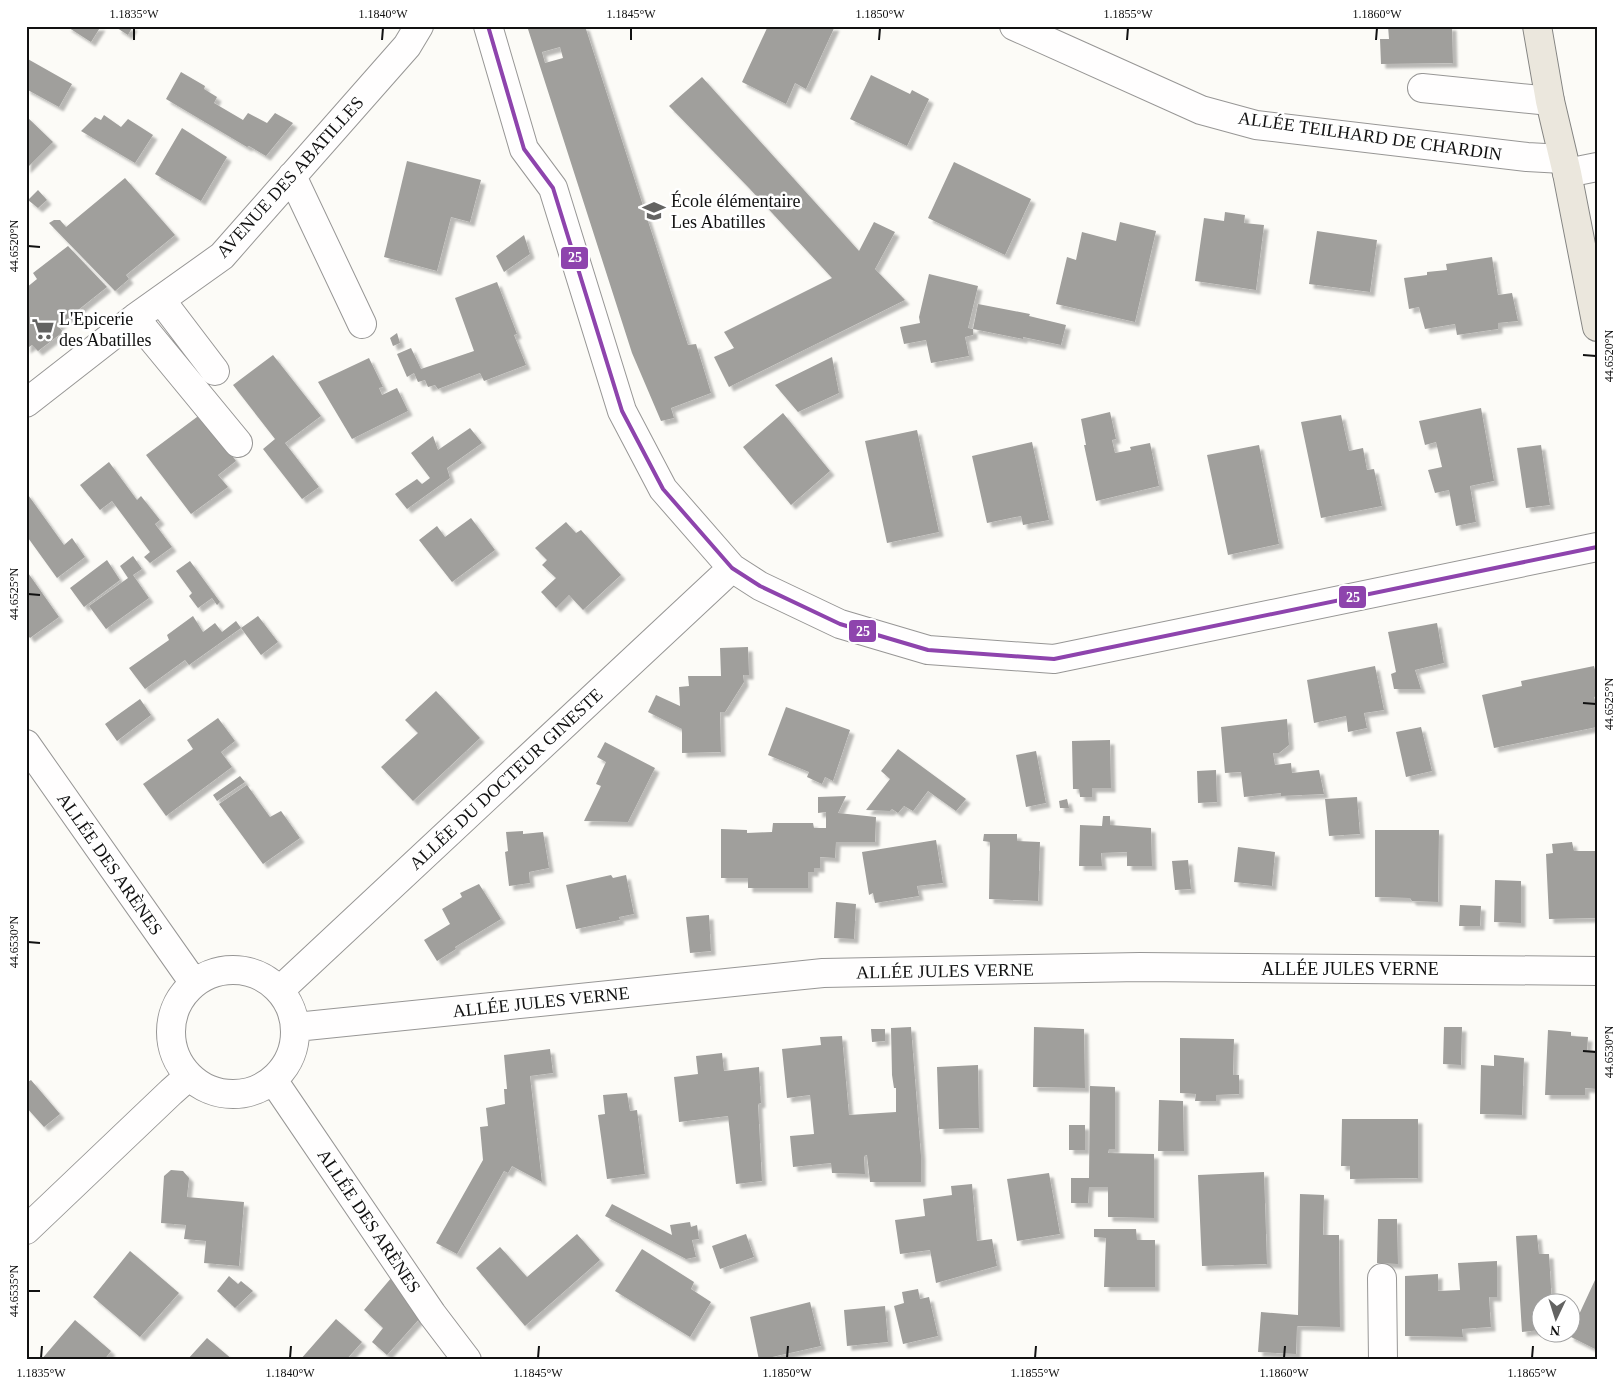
<svg xmlns="http://www.w3.org/2000/svg" width="1623" height="1386" viewBox="0 0 1623 1386" font-family="'Times New Roman',serif">
	<style>
		.building { fill: #a09f9c; fill-rule: evenodd; filter: url(#shadow) }
		.lines { fill: none; stroke-linecap: round; stroke-linejoin: round }
		.minor-casing { stroke: #979695; stroke-width: 30 }
		.major-casing { stroke: #848482; stroke-width: 30 }
		.minor { stroke: #fffefe; stroke-width: 28 }
		.major { stroke: #ebe7dd; stroke-width: 28 }
		.bus-1-casing { stroke: #fff; stroke-width: 8 }
		.bus-1 { stroke: #8e44ad; stroke-width: 4 }
		.ticks { fill: none; stroke: #111; stroke-width: 2 }
		.labels { text-anchor: middle; dominant-baseline: central; stroke-width: 5; stroke-linejoin: round; paint-order: stroke }
		.street-label { font-size: 18px; fill: #111; stroke: #fff }
		.poi-label { font-size: 18px; fill: #111; stroke: #fff; text-anchor: start }
		.line-badge { stroke: #fff; stroke-width: 2 }
		.badge-label { font-size: 14px; text-anchor: middle; font-weight: bold; fill: #fff }
		.neatline { fill: none; stroke: #111; stroke-width: 2 }
		.ticks-label { font-size: 12px; text-anchor: middle; fill: #111 }
	</style>
	<defs>
		<filter id="shadow"><feDropShadow dx="4.5" dy="4.5" stdDeviation="1" flood-color="#0004"/></filter>
	</defs>
	<rect width="100%" height="100%" fill="#fcfbf7"/>
	<path class="building" d="M66,26h35l-10,16z
		M118,26h15l-5,9 -11,-7z
		M527,26h58l103,319 8,-1 15,49 -40,15 3,10 -13,3 -29,-68zM560,47l3,11 -18,5 -3,-11z
		M768,26h67l-29,63 -11,-6 -9,21 -44,-22z
		M1388,26h64l1,37 -72,1 -1,-25h9z
		M26,58l46,26 -13,23 -33,-18z
		M181,72l24,14 -1,3 13,8 -3,6 29,17 5,-7 19,10 8,-10 18,10 -27,33 -17,-10 -2,1 -81,-48z
		M871,75l39,19 2,-4 17,9 -22,47 -57,-27z
		M702,77l157,174 15,-29 21,10 -20,37 30,31 -176,87 -15,-30 20,-9 -10,-16 108,-54 -83,-90 -80,-82z
		M104,115l17,12 7,-8 25,16 -18,28 -54,-32 14,-14 6,3z
		M26,116l27,26 -27,27z
		M182,128l45,29 -26,44 -46,-27z
		M407,161l74,19 -11,42 -19,-5 -14,54 -53,-14z
		M954,162l77,37 -26,56 -77,-37z
		M125,178l50,57 -49,40 3,4 -14,12 -66,-68 5,-3h6l6,7z
		M38,190l9,10 -9,8 -10,-8z
		M1225,212l20,3 -1,8 20,2 -8,65 -61,-9 9,-63 20,3z
		M1120,222l36,9 -21,91 -79,-18 11,-47 9,3 6,-28 34,9z
		M1317,231l60,9 -7,52 -61,-8z
		M524,235l6,19 -26,18 -8,-16z
		M68,246l39,41 -49,39 5,6 -25,19 -6,-6 -6,4v-61l11,-9 -4,-6z
		M1492,257l6,38 14,-2 6,28 -20,2v6l-41,6 -2,-11 -30,5 -6,-22 -10,2 -5,-31 23,-3v-3l20,-2 -1,-6z
		M929,274l49,12 -10,42 5,1v6l-8,2 4,19 -38,7 -5,-23 -22,4 -4,-17 20,-4 -1,-6z
		M497,282l20,52 -3,1 12,30 -42,16 -4,-8 -42,16 -3,-4 -7,2 -3,-7 -7,2 -4,-9 -7,4 -10,-23 14,-6 10,21 53,-18 -19,-53z
		M978,304l52,10 -1,2 37,9 -5,20 -38,-8v2l-50,-10z
		M397,333l3,10 -7,3 -3,-8z
		M273,355l48,61 -36,27 34,44 -17,12 -39,-50 12,-10 -42,-54z
		M832,357l7,36 -41,19 -23,-27z
		M369,358l14,29 -4,1 3,7 15,-7 11,23 -56,28 -34,-57z
		M1481,408l13,73 -24,5 6,36 -20,4 -7,-36 -14,3 -7,-23 14,-3 -6,-25 -11,3 -6,-24z
		M1110,412l6,27 -4,1 3,13 16,-3 -1,-3 20,-4 9,43 -63,15 -12,-56h2l-5,-26z
		M783,413l47,58 -39,34 -48,-58z
		M201,414l35,47 -18,14 10,12 -37,27 -45,-59z
		M1341,415l8,36 14,-3 4,22 7,-1 8,37 -61,12 -20,-96z
		M470,428l12,15 -35,25 3,10 -43,31 -12,-15 22,-15 5,5 8,-6 -19,-25 22,-17 5,14z
		M917,430l22,102 -52,11 -22,-102z
		M1032,442l17,78 -26,5 -2,-9 -34,7 -15,-67z
		M1259,445l20,99 -51,11 -21,-100z
		M1541,445l9,60 -24,3 -9,-60z
		M109,462l28,38 4,-4 19,24 -5,4 17,23 -22,16 -6,-6 6,-5 -38,-51 -12,9 -20,-25z
		M26,492l38,53 8,-7 13,19 -28,21 -31,-43z
		M471,518l24,32 -43,32 -33,-42 18,-14 8,11z
		M566,522l10,11 5,-3 40,45 -38,35 -14,-15 -13,13 -15,-16 15,-14 -14,-13 5,-5 -12,-12z
		M133,556l9,13 -9,6 16,23 -43,31 -17,-23 39,-28 -8,-12z
		M107,560l13,20 -36,27 -14,-19z
		M190,561l30,41 -3,3 -5,-7 -14,10 -9,-12 3,-3 -16,-22z
		M26,570l33,47 -29,21 -4,-5v-12l3,-2 -3,-5z
		M193,616l10,16 12,-9 7,9 14,-11 5,7 -52,37 -4,-5 -40,29 -16,-21 40,-28 -2,-5z
		M258,616l20,26 -17,13 -20,-27z
		M1437,623l7,40 -29,7 6,19h-27l-3,-15 5,-2 -8,-40z
		M748,647l1,28h-6l1,7 -19,30h-5l1,40 -39,1v-24l-34,-17 8,-17 24,11 -1,-19 10,-1 -1,-10h33l-1,-28z
		M1375,666l9,44 -20,3 3,15 -19,4 -2,-16 -32,7 -7,-43z
		M1594,666l3,11v19l-3,1 3,10v20l-103,21 -12,-53 40,-9 -1,-5z
		M436,691l44,47 -67,63 -32,-34 37,-34 -13,-13z
		M140,699l11,16 -34,26 -12,-17z
		M786,707l64,23 -17,51 -8,-4 -3,7 -15,-7 2,-5 -41,-17z
		M218,718l17,23 -14,11 11,15 -66,49 -23,-32 50,-35 -6,-9z
		M1287,719l2,26 -10,8h-6l2,12 16,-2 1,10 27,-3 5,24 -43,2v-3l-37,4 -3,-25 -16,1 -4,-46z
		M1421,727l11,44 -26,6 -10,-45z
		M1110,740l1,48h-19v9h-12l-1,-8h-6l-1,-48z
		M605,742l50,26 -27,54 -44,-1 17,-35 -5,-2 10,-22 -9,-5z
		M898,749l68,50 -10,12 -28,-20 -15,20 -9,-5 -6,7 -6,-4 -2,2 -24,-1 24,-31 -9,-8z
		M1036,751l10,52 -20,4 -10,-52z
		M1216,770l1,32 -19,1 -1,-32z
		M240,776l5,6 -28,19 -4,-6z
		M247,785l23,32 11,-6 19,27 -37,26 -44,-60z
		M846,796l-8,17 38,4 -1,25h-39l-1,16 -15,-1v11h-6v4h-6v16h-60v-10h-27v-49l26,1v3l25,-1 1,-9h40l1,5h12v-16l-8,1v-16z
		M1357,797l3,37 -31,2 -4,-37z
		M1067,799l2,9h-9l-1,-7z
		M1103,816h7v9l41,3 1,38h-25v-14l-26,1 1,13h-23l1,-41 22,1z
		M1375,830h64l-1,72 -26,-1 -2,-3 -35,-1z
		M523,831v3l20,-2 6,36 -20,4 1,11 -21,3 -4,-34 3,-1 -2,-19z
		M984,834h33v7l23,1 -2,59 -49,-2 1,-57 -7,-1z
		M936,840l7,43 -26,3 2,10 -44,7 -2,-10 -4,2 -7,-43z
		M1572,842l2,9h23v67l-48,1 -3,-65 7,-1 -1,-9z
		M1238,847l37,5 -3,34 -38,-4z
		M1188,860l3,29 -16,1 -3,-29z
		M611,875l2,3 13,-3 8,39 -15,3 1,3 -44,9 -10,-44z
		M1495,880l26,1v42l-27,-1z
		M479,884l22,35 -46,28 1,2 -19,12 -13,-21 26,-16 -8,-15 20,-12 -2,-4z
		M836,902l20,2 -2,35 -20,-1z
		M1460,905l21,1 -1,20h-21z
		M709,915l2,36 -21,2 -4,-36z
		M911,1027l10,129v26h-51l-3,-27 -3,1 1,18 -33,-1 -1,-10 -38,4 -3,-31 24,-2 -4,-39 -23,3 -5,-49 39,-4 -1,-8 22,-1 7,79 47,-3v-24h-2l-2,-13 -1,-47z
		M1034,1027l50,2 1,59 -52,-1z
		M1444,1027h18l-1,38 -18,-1z
		M871,1029h14v12l-13,1z
		M1548,1030l23,2v4l17,1 -1,13 10,1v38l-12,-1v7h-40z
		M1180,1038l54,1 -1,36h6v19l-23,1v6h-21l1,-7 -16,-1z
		M550,1049l3,24 -23,3 12,106 -30,-16 -4,7 -4,-2 -47,83 -21,-11 47,-83 -3,-33 8,-1 -2,-18 19,-4 -1,-15h3l-3,-34z
		M722,1053l2,18 35,-4 2,36 -3,1 4,77 -26,3 -8,-68 -49,6 -5,-45 24,-3 -2,-18z
		M1494,1055l30,3 -2,57 -42,-1 1,-49 13,1z
		M978,1065l1,63 -40,1 -2,-62z
		M31,1080l29,34 -16,13 -18,-20v-24z
		M1090,1086l25,1v62h-6l-1,4 46,1v64l-46,-1v-30h-19l-1,16h-17v-25h18z
		M627,1093l3,18 7,-1 8,64 -38,5 -9,-64 7,-1 -2,-19z
		M1159,1100l24,1 1,50h-26z
		M1342,1119h76v59l-68,1v-13h-9z
		M1069,1125h16v25h-16z
		M171,1170l12,1 6,7 -2,19 57,5 -5,64 -35,-3 2,-22 -22,-2 2,-14 -25,-2 3,-47z
		M1264,1172l3,92 -65,2 -4,-91z
		M1049,1173l11,61 -43,7 -10,-62z
		M972,1184l5,57 15,-2 5,27 -61,17 -6,-33 -30,4 -5,-34 30,-4 -2,-17 29,-4 -1,-9z
		M1300,1194l24,1 -1,40h16l1,92 -43,-1 -1,28 -38,-2 3,-40 37,3z
		M612,1204l60,31 -2,-10 20,-3 1,5 6,-2 2,14 -7,1 4,17 -10,2 -81,-43z
		M1378,1219h19l1,45 -21,-1z
		M1094,1229h42l1,11h18v47h-51l2,-49 -12,-1z
		M577,1234l23,26 -75,66 -49,-58 24,-21 27,30z
		M746,1234l8,23 -34,12 -8,-23z
		M1537,1235l2,19h10l3,50h-12v26l-18,2 -6,-96z
		M642,1249l52,33 -3,7 20,13 -21,35 -75,-46z
		M130,1251l49,42 -39,44 -47,-40z
		M1497,1261v36h-8l2,30 -29,2 1,8 -58,-1v-60l33,-2v17l22,-1 -2,-27z
		M229,1276l9,8 3,-3 12,10 -18,17 -18,-17z
		M392,1277l29,40 -34,38 -15,-13 11,-14 -19,-18z
		M1595,1280h2v70l-28,-14z
		M918,1289l2,10 9,-2 9,39 -35,8 -9,-38 10,-3 -2,-11z
		M810,1302l11,44 -62,14 -9,-43z
		M885,1306l3,36 -41,4 -3,-36z
		M336,1319l26,23 -16,18h-46z
		M75,1320l36,31 -7,9h-63z
		M207,1338l26,22h-46z"/>
	<g class="lines">
		<defs>
			<path id="minor" d="M488,26l36,123 29,39 69,223 41,78 69,79 28,18 80,38 88,26 126,9 543,-112
				M1014,26l187,84 55,15 271,32 36,2
				M1422,88l128,13
				M1567,173l30,-6
				M292,176l70,148
				M161,300l54,71
				M135,318l103,125
				M26,403l109,-85 87,-62 185,-210 12,-20
				M26,744l168,239
				M171 1032a62 62 0 1 1 124 0a62 62 0 1 1-124 0Z
				M280,990l452,-422
				M296,1027l527,-54 317,-6 457,4
				M273,1080l159,234 35,46
				M26,1230l145,-138 18,-16
				M1382,1278l1,82"/>
			<path id="major" d="M1537,26l13,75 17,72 30,154"/>
		</defs>
		<use href="#minor" class="minor-casing"/>
		<use href="#major" class="major-casing"/>
		<use href="#minor" class="minor"/>
		<use href="#major" class="major"/>
		<defs>
			<path id="bus-1" d="M488,26l36,123 29,39 69,223 41,78 69,79 28,18 80,38 88,26 126,9 543,-112"/>
		</defs>
		<use href="#bus-1" class="bus-1-casing"/>
		<use href="#bus-1" class="bus-1"/>
	</g>
	<path class="ticks" d="M134,40v-12M382,40l1,-12M631,40v-12M879,40l1,-12M1127,40l1,-12M1376,40l1,-12M28,246l12,1M1583,355l13,1M28,594l12,1M1583,703l13,1M28,942l12,1M1583,1051l13,1M28,1291h12M41,1358l1,-12M290,1358l1,-12M538,1358l1,-12M787,1358l1,-12M1035,1358l1,-12M1284,1358l1,-12M1532,1358l1,-12"/>
	<defs>
		<symbol id="school-bare" viewBox="-9 -9 18 18"><path d="M0-5L7-2L0 1L-7-2ZM-4 1L0 2.5L4 1V4Q0 6-4 4Z" fill="#636362" stroke="#fff" stroke-width="2.5" paint-order="stroke"/></symbol>
		<symbol id="supermarket-bare" viewBox="-9 -9 18 18"><path d="M-6-5.5h2.5l.6 2H6L4.5 2H-2.5L-4.4-4H-6ZM-1.5 3.2a1.3 1.3 0 1 0 .1 0ZM3 3.2a1.3 1.3 0 1 0 .1 0Z" fill="#636362" stroke="#fff" stroke-width="2.5" paint-order="stroke"/></symbol>
	</defs>
	<g fill-rule="evenodd">
		<use href="#school-bare" x="638" y="195" width="32" height="32"/>
		<use href="#supermarket-bare" x="27" y="313" width="32" height="32"/>
	</g>
	<g class="labels">
		<g class="street-label">
			<text transform="translate(1370 136) rotate(8)">ALLÉE TEILHARD DE CHARDIN</text>
			<text transform="translate(290 177) rotate(-48)">AVENUE DES ABATILLES</text>
			<text transform="translate(506 779) rotate(-43)">ALLÉE DU DOCTEUR GINESTE</text>
			<text transform="translate(110 864) rotate(55)">ALLÉE DES ARÈNES</text>
			<text x="1350" y="969">ALLÉE JULES VERNE</text>
			<text transform="translate(945 971) rotate(-1)">ALLÉE JULES VERNE</text>
			<text transform="translate(541 1002) rotate(-6)">ALLÉE JULES VERNE</text>
			<text transform="translate(369 1221) rotate(56)">ALLÉE DES ARÈNES</text>
		</g>
		<g class="poi-label">
			<text x="671" y="201">École élémentaire<tspan x="671" dy="21">Les Abatilles</tspan></text>
			<text x="59" y="319">L'Epicerie<tspan x="59" dy="21">des Abatilles</tspan></text>
		</g>
	</g>
	<g class="line-badge">
		<rect x="560" y="246" width="29" height="24" rx="5" fill="#8e44ad"/>
		<rect x="1338" y="585" width="29" height="24" rx="5" fill="#8e44ad"/>
		<rect x="848" y="619" width="29" height="24" rx="5" fill="#8e44ad"/>
	</g>
	<g class="badge-label">
		<text x="575" y="262">25</text>
		<text x="1353" y="602">25</text>
		<text x="863" y="636">25</text>
	</g>
	<rect width="1623" height="1386" fill="none" stroke="#ffffff" stroke-width="55"/>
	<g transform="translate(1556 1318) rotate(184)"><circle r="24" fill="#ffffff" stroke="#a0a0a0"/>
	<path d="M0-4L9 19L0 12L-9 19Z" fill="#636362"/>
	<text y="-8" font-size="14" font-weight="bold" text-anchor="middle" fill="#111111">N</text>
	</g>
	<rect x="28" y="28" width="1568" height="1330" class="neatline"/>
	<g class="ticks-label">
		<text x="134" y="18">1.1835°W</text>
		<text x="383" y="18">1.1840°W</text>
		<text x="631" y="18">1.1845°W</text>
		<text x="880" y="18">1.1850°W</text>
		<text x="1128" y="18">1.1855°W</text>
		<text x="1377" y="18">1.1860°W</text>
		<text transform="translate(14 246) rotate(-90)" y="4">44.6520°N</text>
		<text transform="translate(1609 356) rotate(-90)" y="4">44.6520°N</text>
		<text transform="translate(14 594) rotate(-90)" y="4">44.6525°N</text>
		<text transform="translate(1609 704) rotate(-90)" y="4">44.6525°N</text>
		<text transform="translate(14 942) rotate(-90)" y="4">44.6530°N</text>
		<text transform="translate(1609 1052) rotate(-90)" y="4">44.6530°N</text>
		<text transform="translate(14 1291) rotate(-90)" y="4">44.6535°N</text>
		<text x="41" y="1377">1.1835°W</text>
		<text x="290" y="1377">1.1840°W</text>
		<text x="538" y="1377">1.1845°W</text>
		<text x="787" y="1377">1.1850°W</text>
		<text x="1035" y="1377">1.1855°W</text>
		<text x="1284" y="1377">1.1860°W</text>
		<text x="1532" y="1377">1.1865°W</text>
	</g>
</svg>
